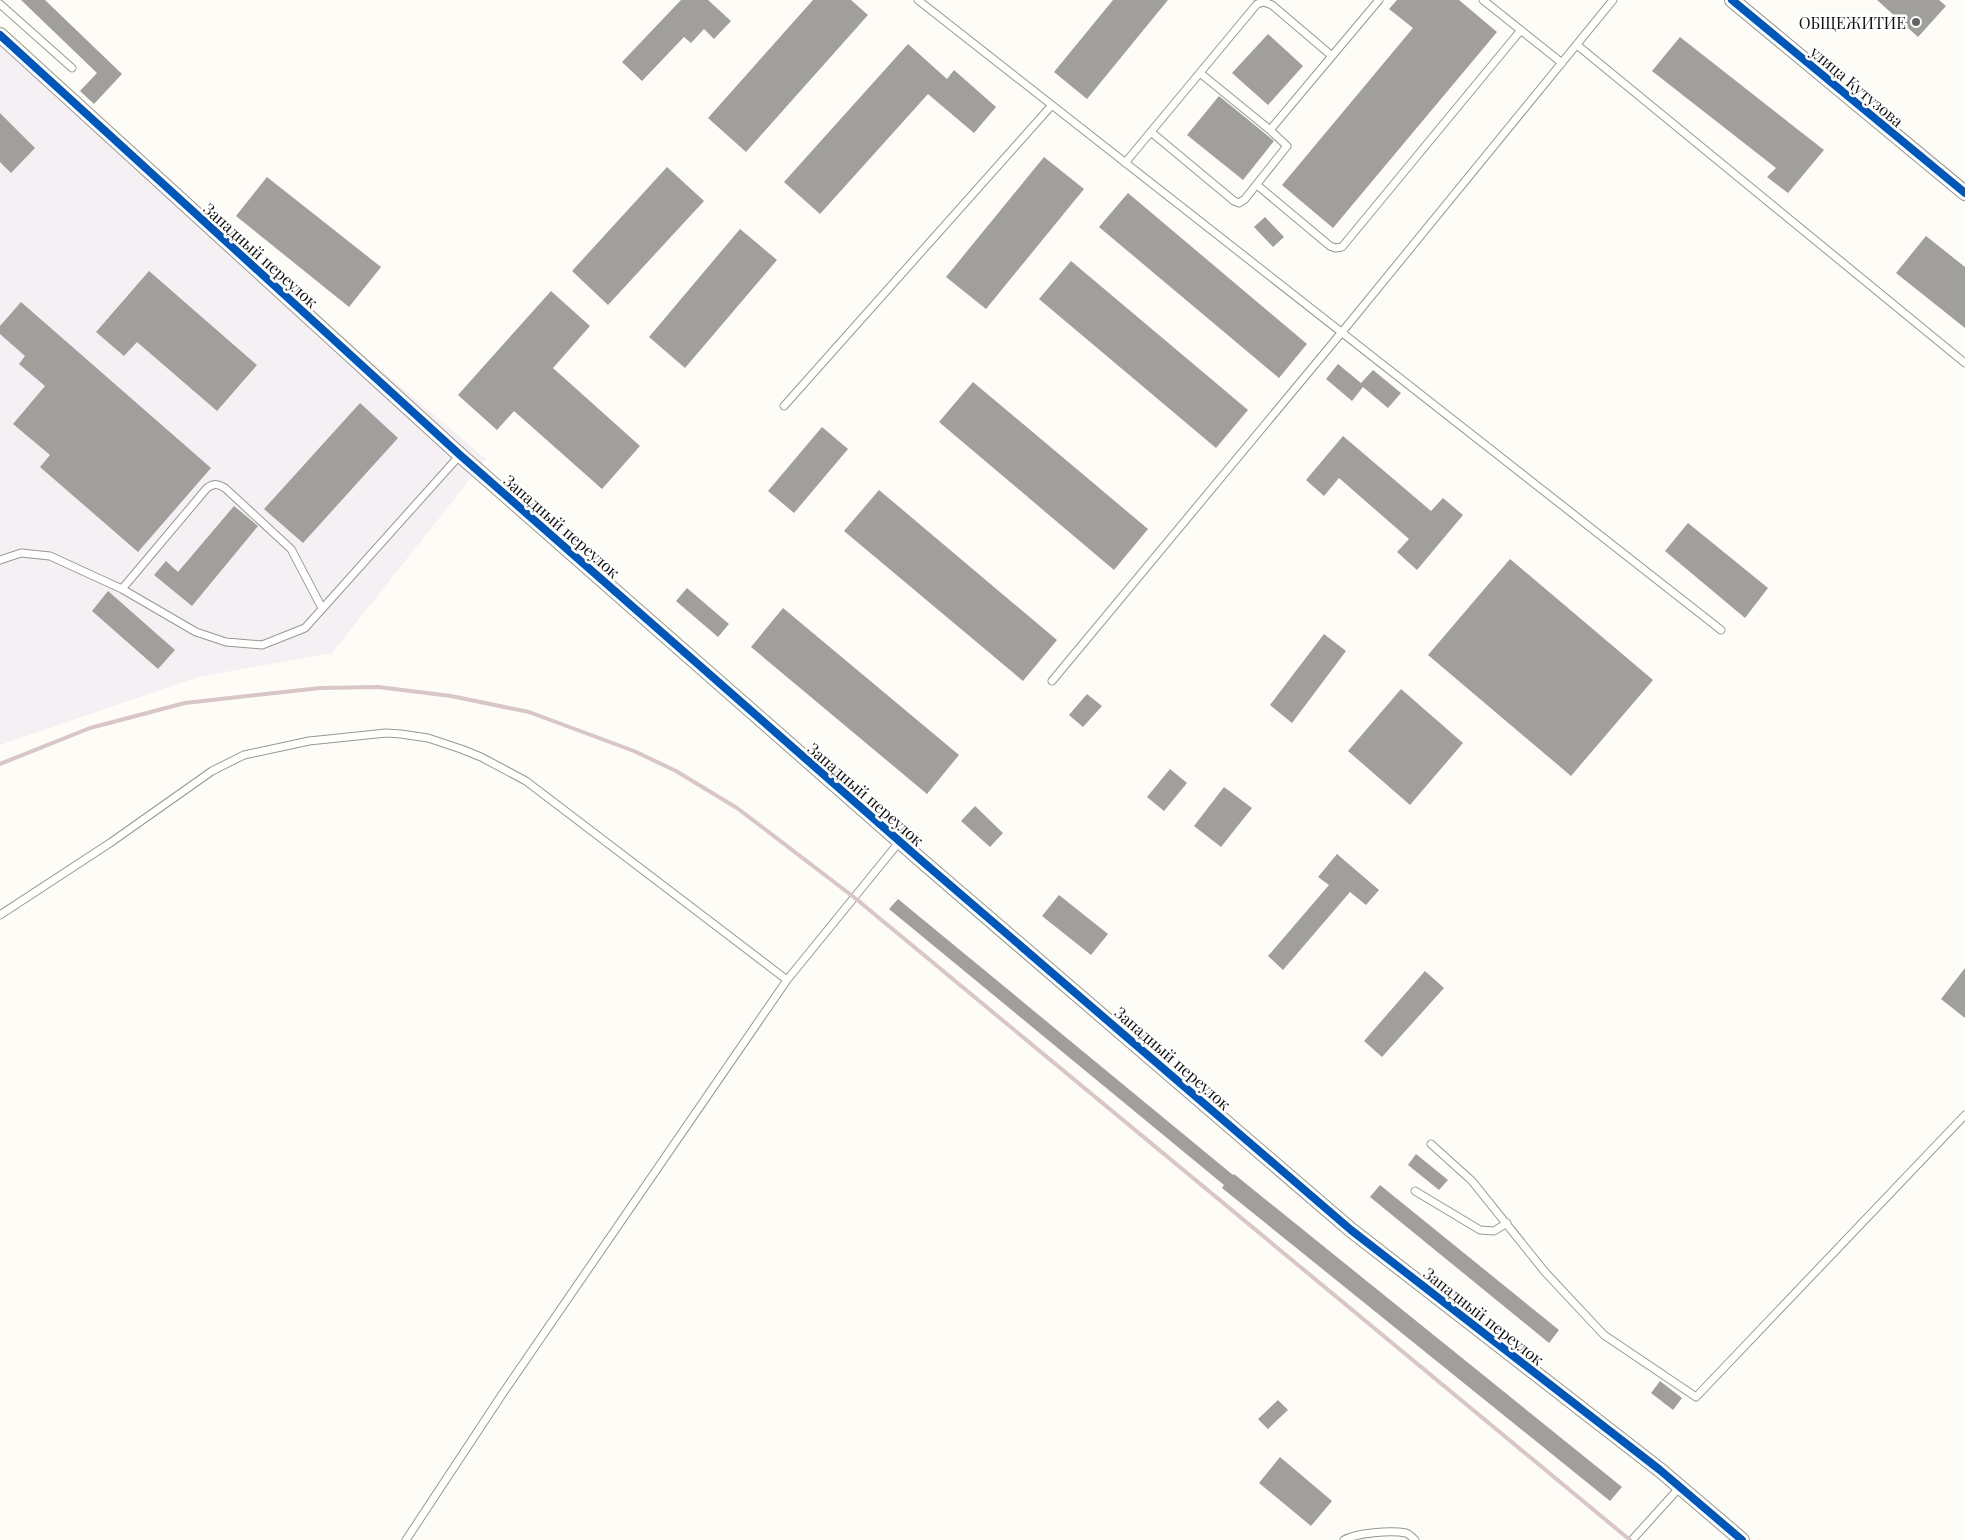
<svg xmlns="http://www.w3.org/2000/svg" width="1965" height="1540" viewBox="0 0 1965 1540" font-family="'Playfair Display',serif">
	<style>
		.industrial { fill: #f5f0f3 }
		.building { fill: #a19f9c }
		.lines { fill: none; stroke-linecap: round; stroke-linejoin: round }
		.lane-casing { stroke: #979795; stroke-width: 9 }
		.street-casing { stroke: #979795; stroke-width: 16 }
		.lane { stroke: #fffffe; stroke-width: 7 }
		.street { stroke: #fffffe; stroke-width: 14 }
		.rail { stroke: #d9c6c7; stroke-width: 4 }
		.cycleway-casing { stroke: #fff; stroke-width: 11 }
		.cycleway { stroke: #0057b8; stroke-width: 8 }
		.poi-dot { fill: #646362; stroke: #fff; stroke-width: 2 }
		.labels { text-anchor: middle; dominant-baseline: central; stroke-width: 5; stroke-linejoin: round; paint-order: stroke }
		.poi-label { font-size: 16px; fill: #111; stroke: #fff; text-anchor: end }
		.street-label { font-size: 16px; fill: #111; stroke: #fff }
	</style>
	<rect width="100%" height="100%" fill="#fdfcf7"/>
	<path class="industrial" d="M0,46l486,413 -154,194 -134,24 -198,68z"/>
	<path class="building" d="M21,0h24l77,74 -28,30 -14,-13 17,-18z
		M681,0h27l23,21 -17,18 -10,-10 -13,14 -7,-6 -42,44 -20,-19z
		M813,0h38l17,15 -122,137 -38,-34z
		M1113,0h55l-81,99 -33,-27z
		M1397,0h62l38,32 -164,196 -51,-43 131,-157 -24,-19z
		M1877,0h62l7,6 -28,31z
		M1268,34l35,32 -35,39 -36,-32z
		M1680,37l144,113 -36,43 -21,-16 9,-9 -124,-97z
		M908,44l39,35 7,-9 42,37 -22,26 -46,-39 -108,120 -36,-32z
		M1219,96l55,45 -31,39 -56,-45z
		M0,113l35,35 -24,25 -11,-11z
		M1044,157l40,32 -98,120 -40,-32z
		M667,167l37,34 -96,104 -36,-34z
		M267,177l114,90 -32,40 -113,-91z
		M1128,193l179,151 -28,34 -180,-151z
		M1265,217l19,20 -11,10 -19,-20z
		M740,229l37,31 -92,108 -36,-31z
		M1926,236l39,31v61l-69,-55z
		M1071,261l177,149 -32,38 -177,-149z
		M149,271l108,94 -40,46 -80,-69 -13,14 -28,-24z
		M551,291l39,35 -37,42 87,78 -38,43 -88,-78 -17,19 -39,-35z
		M21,302l190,166 -73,84 -98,-85 10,-12 -37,-31 32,-38 -26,-22 6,-8 -25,-22v-8z
		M1338,364l23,19 12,-13 28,23 -13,15 -25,-21 -11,14 -26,-22z
		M973,382l175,147 -34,41 -175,-148z
		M360,403l38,35 -95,105 -39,-34z
		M822,427l26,22 -54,64 -26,-22z
		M1343,436l88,75 12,-13 20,17 -46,55 -20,-18 12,-13 -70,-61 -15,18 -18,-16z
		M879,490l178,150 -34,41 -179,-150z
		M234,506l24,20 -66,80 -38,-31 12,-14 12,11z
		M1688,523l80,65 -23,30 -80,-67z
		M1510,559l143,121 -82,96 -143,-121z
		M687,588l42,36 -11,13 -42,-36z
		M108,591l67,59 -17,19 -66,-58z
		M783,608l176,147 -32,39 -176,-147z
		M1324,634l22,17 -54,72 -22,-18z
		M1401,689l62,54 -53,62 -62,-54z
		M1087,694l15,12 -19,21 -14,-12z
		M1170,769l17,14 -23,28 -17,-14z
		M1224,787l28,21 -31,39 -27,-21z
		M975,806l28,27 -13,14 -29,-26z
		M1337,854l42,36 -13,15 -16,-13 -67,78 -15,-14 61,-71 -11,-8z
		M1059,895l49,39 -17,21 -49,-39z
		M898,899l335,276 1,-1 388,313 -12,14 -388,-313 2,-3 -335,-276z
		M1965,968v50l-24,-19z
		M1425,971l19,17 -62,69 -18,-16z
		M1416,1154l32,26 -9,10 -31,-25z
		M1380,1185l179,145 -10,13 -179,-146z
		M1660,1381l22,17 -9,12 -22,-17z
		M1278,1400l10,10 -20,19 -10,-10z
		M1280,1457l52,44 -21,25 -52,-43z"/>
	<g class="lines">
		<defs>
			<path id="lane" d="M918,0l803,630
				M1483,0l79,63
				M0,4l72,64
				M1577,45l388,318
				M1200,73l70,57 62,-74
				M1151,132l83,69 5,2 6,-4 42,-53 -17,-16
				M1125,163l132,-159 7,-2 8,3 60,51 47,-56
				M1257,185l73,61 5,2 7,-1 179,-217
				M784,406l268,-301
				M0,560l21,-7 29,3 72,33 74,43 30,10 36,3 43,-17 155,-173
				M122,589l85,-101c7,-5 11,-4 18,0l66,61 31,59
				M1052,681l290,-349 271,-332
				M0,915l110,-72 102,-72 32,-16 65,-14 77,-8 15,1 27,4 33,11 20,8 45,24 261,199
				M1431,1144l41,37 73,91 59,63 92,62 269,-282
				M1415,1191l65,39 14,1 13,-8
				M406,1540l97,-147 284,-413 113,-139
				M1344,1540c12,-7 47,-10 62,-7 3,1 6,4 9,7
				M1632,1540l48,-53"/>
			<path id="street" d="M1732,0l233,193
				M0,35l460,420 462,406 429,369 309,240 82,70"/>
		</defs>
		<use href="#lane" class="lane-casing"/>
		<use href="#street" class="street-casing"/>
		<use href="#lane" class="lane"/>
		<use href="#street" class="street"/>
		<path class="rail" d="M0,764l90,-36 95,-25 135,-15 58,-1 73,9 78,16 105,39 42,20 61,37 118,90 775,642"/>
		<defs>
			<path id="cycleway" d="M1732,0l233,193
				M0,35l460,420 462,406 429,369 309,240 82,70"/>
		</defs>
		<use href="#cycleway" class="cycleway-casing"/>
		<use href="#cycleway" class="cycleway"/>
	</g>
	<circle class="poi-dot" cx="1916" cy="22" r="5"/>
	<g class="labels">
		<g class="poi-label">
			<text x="1906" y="22">ОБЩЕЖИТИЕ</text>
		</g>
		<g class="street-label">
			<text transform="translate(1857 86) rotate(40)">улица Кутузова</text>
			<text transform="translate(261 255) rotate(42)">Западный переулок</text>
			<text transform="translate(562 526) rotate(41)">Западный переулок</text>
			<text transform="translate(866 794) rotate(41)">Западный переулок</text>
			<text transform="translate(1173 1058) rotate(41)">Западный переулок</text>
			<text transform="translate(1484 1316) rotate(38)">Западный переулок</text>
		</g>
	</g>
</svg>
